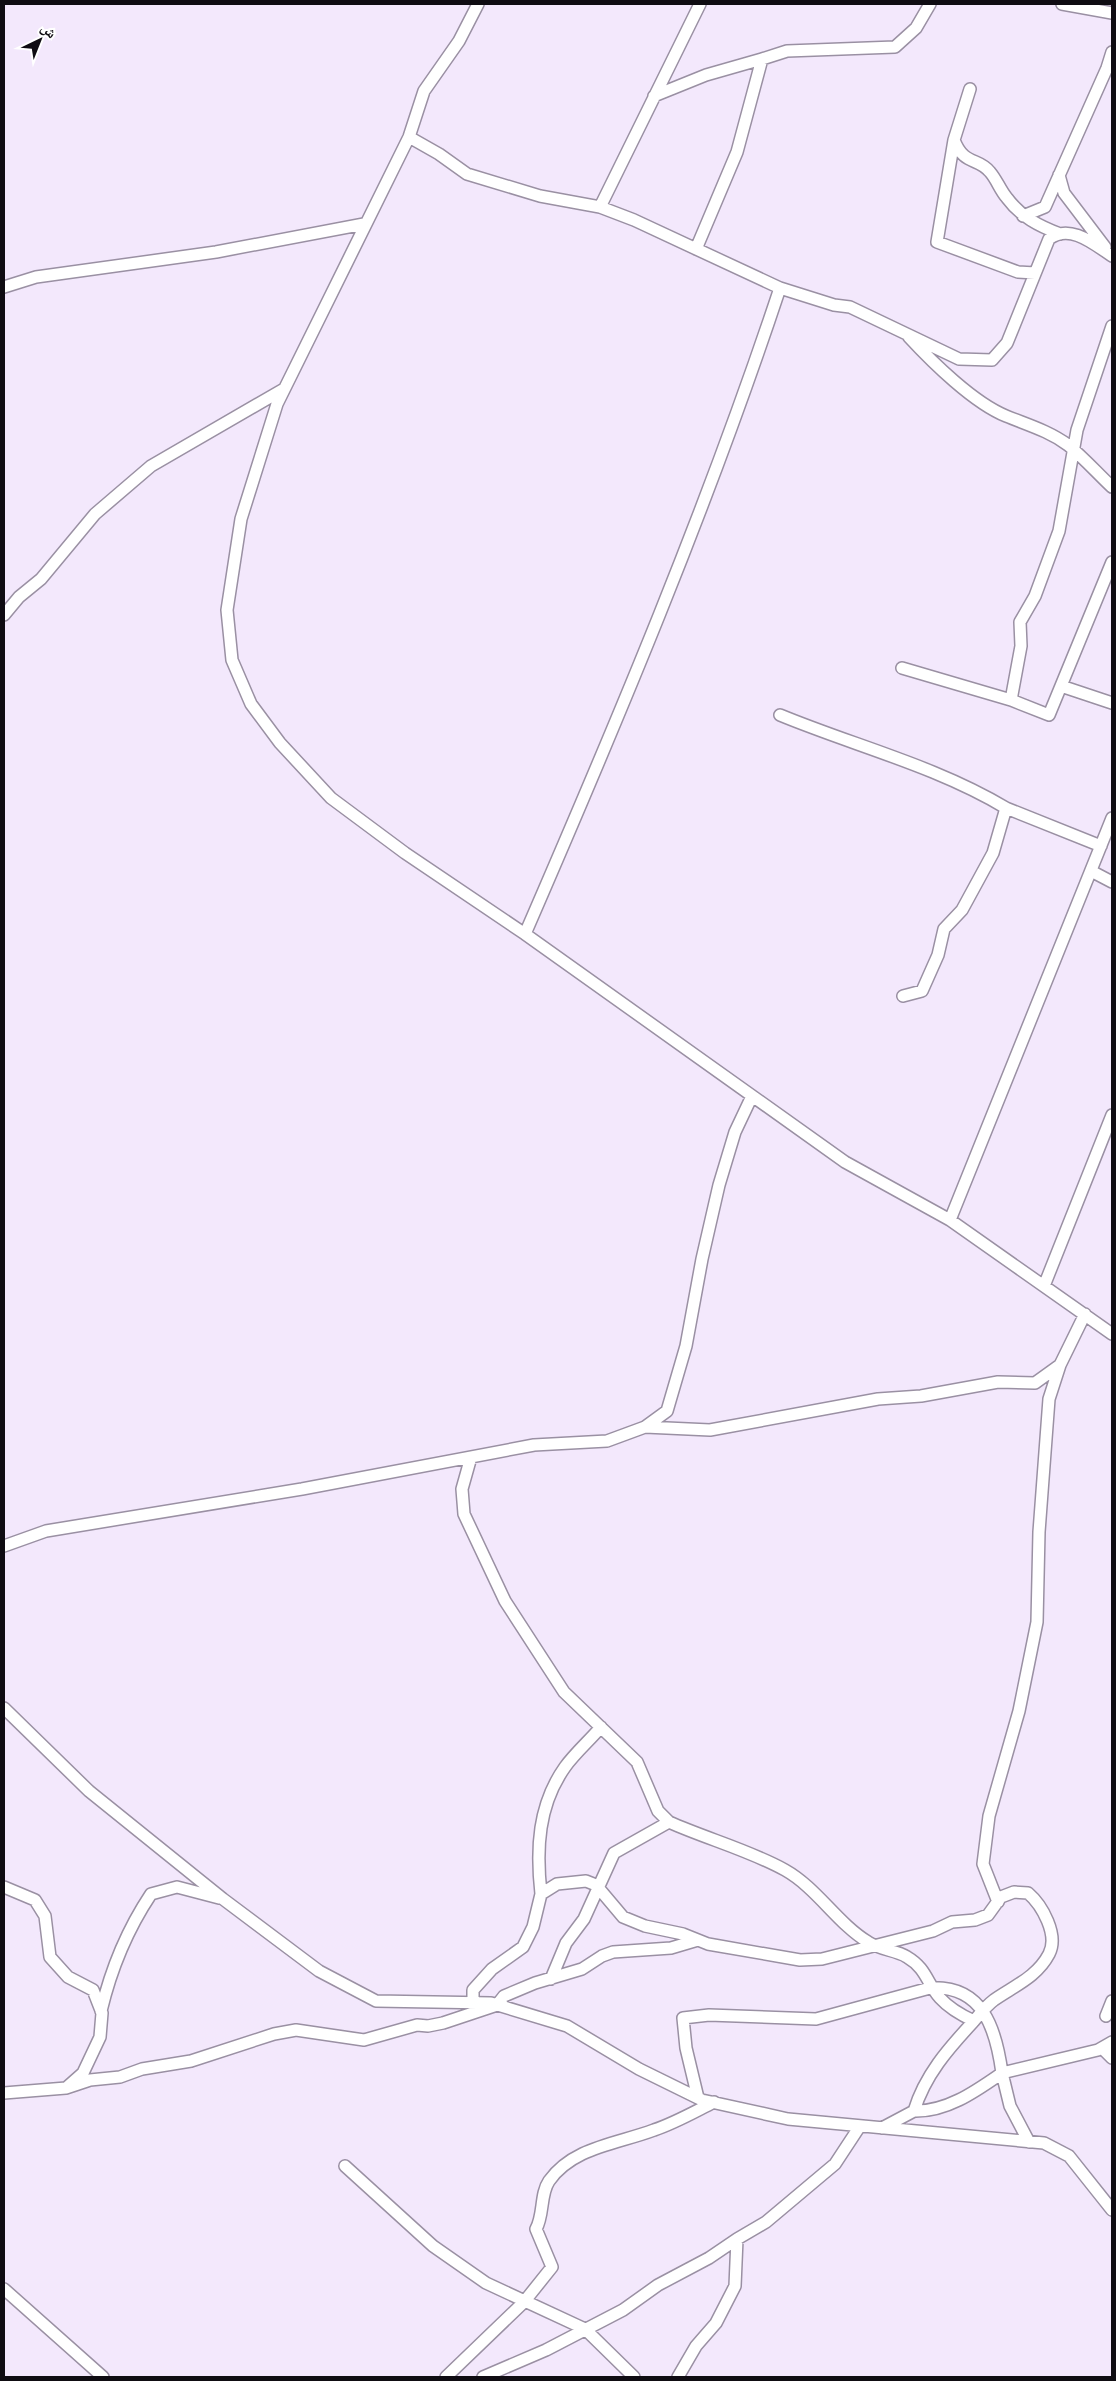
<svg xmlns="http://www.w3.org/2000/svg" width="1116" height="2381" viewBox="0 0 1116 2381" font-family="'Crimson Pro','Noto Naskh Arabic',serif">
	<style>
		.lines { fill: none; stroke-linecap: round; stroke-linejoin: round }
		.minor-casing { stroke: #9a90a3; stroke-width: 14 }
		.minor { stroke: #fff; stroke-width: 11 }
	</style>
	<rect width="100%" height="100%" fill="#f3e8fc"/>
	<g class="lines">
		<defs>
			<path id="minor" d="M478,4l-19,37 -35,50 -15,46 -132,267 -36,115 -14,91 5,50 19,44 29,39 51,55 74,55 120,81 320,228 105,58 162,114
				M1062,4l50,9
				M762,59l25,-8 108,-4 21,-19 14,-24
				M970,89l-16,51c10,26 24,17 36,32 7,8 10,18 17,26 14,19 32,28 53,36
				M654,96l52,-21 56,-16 -25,93 -41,97
				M409,137l30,17 28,20 73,22 60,11 34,13 146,68 54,17 16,2 109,52 33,1 15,-17 42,-104c21,-16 45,5 63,17
				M954,140l-17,102 81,30 17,1
				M1059,175l5,18 41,54
				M600,207l100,-203
				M1023,216l22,-9 62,-139 5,-16
				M4,287l32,-10 180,-25 148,-28
				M909,337c24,26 65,66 97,79 22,9 43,15 62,29 16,13 30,29 44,42
				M4,615l15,-18 22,-18 54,-65 56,-48 133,-77
				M902,668l109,32 38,15 63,-153
				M1061,686l51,17
				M1011,700l10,-54 -1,-24 15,-26 24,-65 18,-101 35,-104
				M780,715c75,31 156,51 226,93
				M1091,871l21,11
				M525,934c92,-212 182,-426 255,-646
				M903,996l19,-5 16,-36 6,-26 18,-19 31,-57 13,-45 95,38
				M950,1220l162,-402
				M1044,1286l68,-171
				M645,1427l65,3 168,-31 43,-3 77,-14 37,1 25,-18 25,-51
				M471,1457l-9,32 2,25 41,87 59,91 73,70 21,49 11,11
				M4,1546l42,-15 256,-42 232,-44 73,-4 38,-14 22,-16 19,-65 16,-87 17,-74 16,-53 17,-36
				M4,1708l85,83 134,108 96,72 57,30 115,2 76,23 72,43 63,31 86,19 256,24 25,13 43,54
				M4,1887l31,13 10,16 5,41 18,20 25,13 9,23 -2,24 -17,36 -17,15 -62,5
				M541,1894c-5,-45 -3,-89 24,-127 10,-14 25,-27 36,-40
				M998,1902l-15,-38 6,-48 30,-105 18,-89 2,-90 10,-133 11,-34
				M551,1979l15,-36 18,-24 30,-66 55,-31c38,17 80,28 116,48 32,18 52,53 83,72 12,8 28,8 39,15 20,12 19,25 33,41 9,10 21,17 34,23
				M473,2003v-13l19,-21 31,-22 10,-20 8,-33 16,-10 29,-3 10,4 27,32 22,9 38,8 25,10 92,16 22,-1 111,-28 19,-9 23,-2 13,-5 13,-18 13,-5 14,1c14,12 31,42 21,61 -12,23 -35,32 -55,46 -8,6 -15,15 -21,22 -25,27 -48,53 -59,89l-32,17
				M101,2011c10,-42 26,-81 50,-117l26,-7 42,11
				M1106,2016l6,-15
				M1102,2048l10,10
				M66,2088l24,-8 30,-3 22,-8 49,-8 83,-27 22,-4 68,10 53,-15 11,1 15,-3 54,-18 7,-9 31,-13 47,-14 20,-13 11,-4 58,-4 27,-8
				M698,2098l-12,-50 -3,-30 26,-3 107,4 114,-31c53,-3 66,41 72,85l96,-23 14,-8
				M914,2111c33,1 62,-20 88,-38l8,33 19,36
				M345,2166l88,80 53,37 99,46 49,48
				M4,2289l99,88
				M446,2377l78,-75 28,-35 -16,-38c8,-14 4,-35 13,-48 24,-34 68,-37 105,-51 21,-7 40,-18 60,-28
				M483,2377l63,-27 77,-40 35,-25 51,-27 28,-19
				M678,2377l18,-31 20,-23 19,-37 2,-47 29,-17 69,-58 25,-38"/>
		</defs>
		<use href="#minor" class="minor-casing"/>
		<use href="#minor" class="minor"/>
	</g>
	<rect width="1116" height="2381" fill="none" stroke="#0f0c12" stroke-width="10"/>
	<g transform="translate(40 40) rotate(43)" stroke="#ffffff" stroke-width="4" paint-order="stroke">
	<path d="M0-4L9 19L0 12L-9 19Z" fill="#0f0c12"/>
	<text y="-8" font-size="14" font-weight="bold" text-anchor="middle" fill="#0f0c12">ش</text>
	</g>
</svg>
